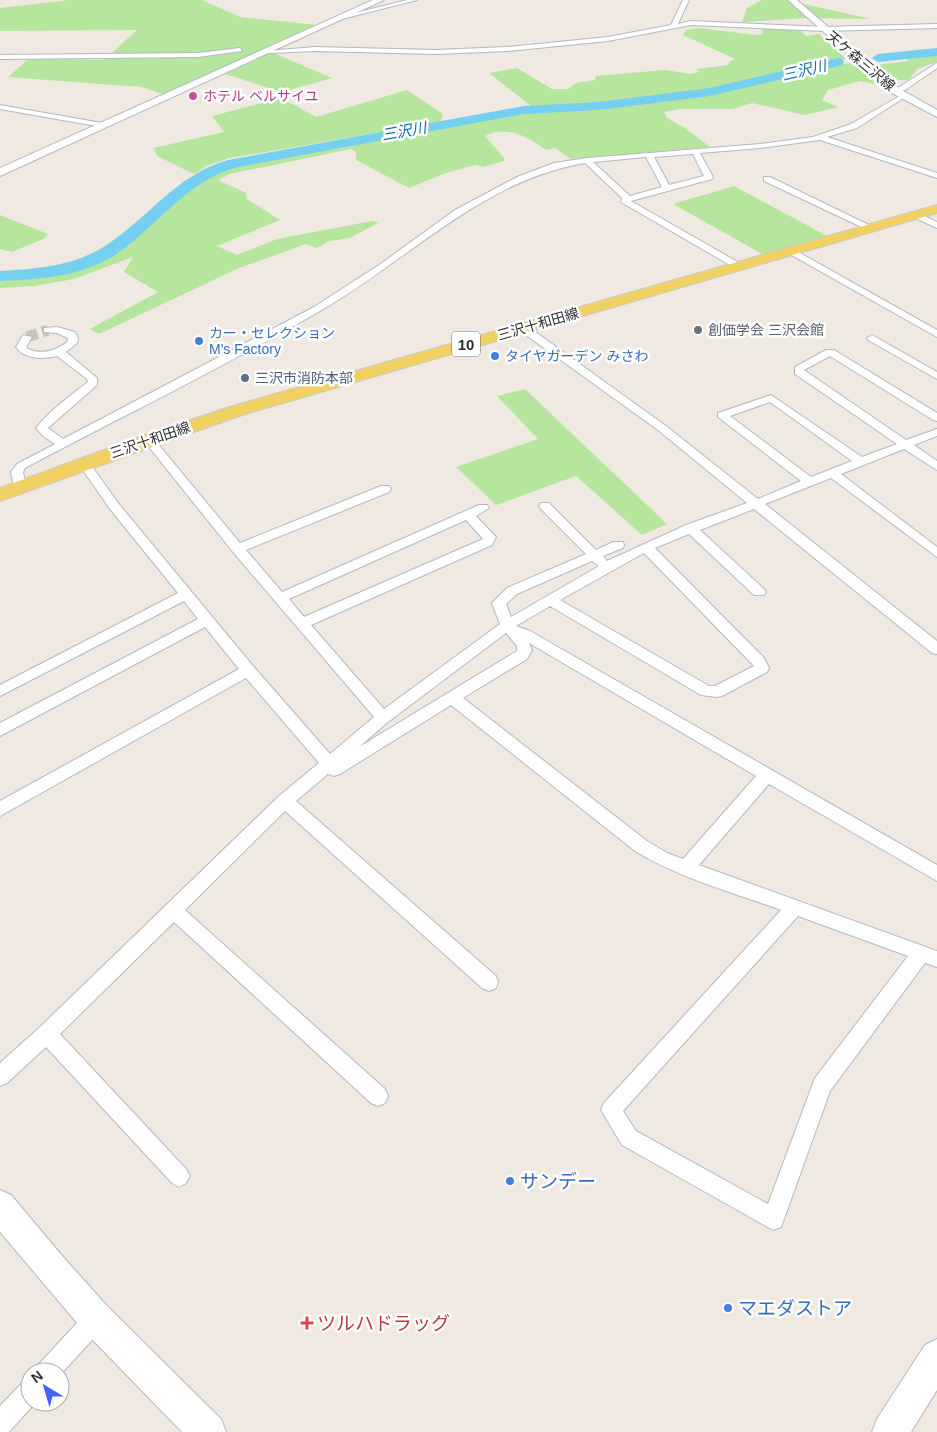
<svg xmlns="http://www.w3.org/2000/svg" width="937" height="1432" viewBox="0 0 937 1432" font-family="Arial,'Noto Sans JP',sans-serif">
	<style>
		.green { fill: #b6e59e }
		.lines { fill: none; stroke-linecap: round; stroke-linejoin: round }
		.river { fill: #75cff0; fill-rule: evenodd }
		.street-tunnel { stroke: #c8c4bd; stroke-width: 11; stroke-dasharray: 11 5; stroke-linecap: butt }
		.street-casing { stroke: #b4b7c1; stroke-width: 2 }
		.secondary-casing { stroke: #b4b7c1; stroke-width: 2 }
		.primary-casing { stroke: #c9c9c9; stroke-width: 2 }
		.street { fill: #fff; fill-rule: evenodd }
		.secondary { fill: #fff; fill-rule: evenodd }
		.primary { fill: #f2d163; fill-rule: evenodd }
		.hotel-dot { fill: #d1479c; stroke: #fff; stroke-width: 2 }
		.worship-dot { fill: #6b7280; stroke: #fff; stroke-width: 2 }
		.shop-dot { fill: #3f7fe0; stroke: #fff; stroke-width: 2 }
		.service-dot { fill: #5c6f8a; stroke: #fff; stroke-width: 2 }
		.health-dot { fill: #e0444e; stroke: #fff; stroke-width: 2 }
		.labels { text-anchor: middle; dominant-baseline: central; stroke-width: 5; stroke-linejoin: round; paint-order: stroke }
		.far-street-label { font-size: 14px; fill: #2e2e2e; stroke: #fff }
		.far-hotel-label { font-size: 14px; fill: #b23c85; stroke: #fff; text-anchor: start }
		.far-worship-label { font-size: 14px; fill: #5b616d; stroke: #fff; text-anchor: start }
		.far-shop-label { font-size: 14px; fill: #366cbe; stroke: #fff; text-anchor: start }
		.far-service-label { font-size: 14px; fill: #4e5e75; stroke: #fff; text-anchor: start }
		.far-water-label { font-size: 15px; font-style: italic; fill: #0d6fa3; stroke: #fff }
		.shield { fill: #fff; stroke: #6d6d6d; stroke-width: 1 }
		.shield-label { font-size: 15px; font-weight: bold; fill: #2e2e2e }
		.near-shop-label { font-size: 19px; fill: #366cbe; stroke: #fff; text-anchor: start }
		.near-health-label { font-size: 19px; fill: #be3a42; stroke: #fff; text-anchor: start }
	</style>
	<rect width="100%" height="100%" fill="#efe9e1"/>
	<path class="green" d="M69,0h133l38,17 78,8 -49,26 63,27 -50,14 -57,-18 -53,23 -31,-10 -133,-10 20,-18 76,1 33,-30 -137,1v-23z
		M762,0h24l85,19 -64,-1 -65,4 5,-14z
		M699,28l57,7 7,-1 -1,-5 4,-1 33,1 7,7 13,-2 27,25 -117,27 -126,18 -72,2 -42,-33 28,-5 35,21h16l8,-6 19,-3 1,-4 69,-6 26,4 8,-2 -3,-3 32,-4 1,-3 6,-3 -52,-24 3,-5z
		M937,53v9l-18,6 -11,12h-11l-21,-11 -1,-4 33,-4 -2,-3z
		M853,63l24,21 -17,-3 -32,9 -6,10 16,7 -33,8 -53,-12 -19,6h-53l-16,3 3,6 18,10 25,19 -139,12 -16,-11 -9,2c-16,-12 -41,-26 -61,-14l19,22v3l-21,6 -8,-2 -29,8 -37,15 -53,-28v-8l-5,-3 -122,25 -11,6 28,13 1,6 33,21 -63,26 20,9 40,-16 95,-18 6,2 -28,15 -20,3 -13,7 -11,-4 -67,24 -140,66 -9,-5 68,-37 -34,-20 9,-15 -59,22 -40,7 -34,2v-9l42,-4 30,-5 20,-7 34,-20 67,-59 30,-15 24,-7 272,-49 98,-6 115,-17 101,-25z
		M407,90l36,24 -3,8 -210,36 -24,8 -12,8 -37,-18 -3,-8 70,-16 -12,-16 69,-18 35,19z
		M734,186l93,50 -63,19 -91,-51z
		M0,216v-1l48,19 -3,4 -33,14 -12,-3z
		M525,389l142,135 -25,11 -66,-59 -80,29 -40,-38 82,-28 -41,-43z"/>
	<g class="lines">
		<path class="river" d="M937,48v8l-59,6 -6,-4 6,-4z
			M838,58l4,1 2,3 -2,3 -132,31 -111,14 -75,4 -286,53c-52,14 -80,59 -123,88 -34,22 -76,24 -115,26v-10c35,-2 69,-4 100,-22 46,-27 74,-74 128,-89l296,-54 75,-4 111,-14z"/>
		<path class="street-tunnel" d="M27,337l21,-7"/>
		<defs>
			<path id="street" d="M407,0h10l-75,19 -3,-2z
				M683,0h6l-11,24 13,-3 133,6 113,-3v4l-113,3 -133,-6 -83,16 -101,10 -71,3 -121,-3 -45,2 -3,-2 48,-4 121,3 71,-3 101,-10 63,-12z
				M240,48l2,3 -44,6 -198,2v-4l198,-2z
				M937,63v5l-32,22 -9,3 -3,-2z
				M903,94l2,3 -48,31 -30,9 110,36v5l-117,-38 -60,8 -60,5 13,24 -1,2 -81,22 110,63v4h-6l-114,-66 1,-4 -37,-35c-103,17 -178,98 -265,148 -96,56 -197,105 -295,157l-2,4 3,15 -6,4 -6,-4 -3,-15 6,-8 38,-20 -12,-8 -7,-8c14,-18 34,-32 52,-46l-1,-3 -30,-23c-14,3 -32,4 -41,-9l7,-12 9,2 -6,10 2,2c14,6 27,2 39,-7l1,-4 -11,-5 -13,-1v-4l13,-1 18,5 3,6 -1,5 -11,9 31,26v7l-49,43 15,11 251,-132 65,-42 76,-55 62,-33 37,-14 33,-5 173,-14 53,-7 38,-13zM693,154l11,22 -35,9 -15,-28zM646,157l16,30 -32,9 -37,-34z
				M0,105l102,18 4,2 -4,2 -102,-18z
				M764,177h6l105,51 -7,2 -104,-49z
				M916,212l21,10v6l-24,-11 -1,-2z
				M791,248l146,82v7l-149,-84 -1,-2z
				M519,326h8l139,100 92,73 43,-18 -83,-64v-4l53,-18 91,62 35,-13 -102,-70v-7l31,-17h8l103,63v8l-4,-1 -103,-64 -26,14 102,70 31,-11v7l-23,9 23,16v9l-33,-21 -63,25 96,73v10l-106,-79 -66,26 172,137v13l-5,-1 -178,-144 -54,21 64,59 2,3 -2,3h-10l-65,-61 -34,14 109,110 5,10 -2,4 -45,24 -5,1 -16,-2 -151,-89 -34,20 14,5 407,234v16l-168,-97 -70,81 238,86v16l-12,-4 -95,128 -46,128 -3,8 -8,3 -151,-85 -21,-35 3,-7 177,-193c-49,-18 -102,-32 -146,-59l-184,-146 -111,69 -6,2 -6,-2 -32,27 200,175 2,6 -2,6 -7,3 -7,-3 -197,-177 -100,99 200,179 3,7 -3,7 -7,3 -7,-3 -197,-181 -114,112 126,135 4,7 -4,7 -7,4 -7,-4 -126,-136 -39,36 -7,3v-23l40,-36 239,-231 40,-33 -73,-85 -246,138v-15l239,-132 -34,-42 -205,109v-13l198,-104 -14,-18 -184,95v-11l178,-92 -68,-84 -32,-46 2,-2h8l30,42 135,163 77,88 44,-37 -141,-165 -88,-110v-4h8l87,105 141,-57h8l2,3 -2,3 -143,58 36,42 197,-87h8l2,3 -13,8 20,21 -4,8 -181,80 73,84 116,-85 -8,-21 15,-15 79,-34 -45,-45 -2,-3 2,-3h8l47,47 17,-8h10l1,3 -1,3 -20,8 4,5 79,-36 61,-22 -89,-73 -139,-100zM770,402l82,59 -41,16 -81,-61zM466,520l17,19 -179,78 -15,-18zM644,553l109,112 1,1 -39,20h-6l-149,-86zM592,561l7,5 -88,51 -5,-13 11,-10zM506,633l11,13v5l-158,96 29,-25zM529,643l227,133 -73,83 -16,-6 -20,-12 -184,-143 64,-39 5,-9zM798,916l110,40 -93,122 -47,126 -132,-73 -13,-20z
				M872,335l65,37v7l-69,-39 -1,-2z
				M96,1308l8,3 3,8 -3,8 -44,48v-3h-25l4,-8 49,-53z
				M30,1379v23h6l-27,30h-9v-26l22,-23z"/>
			<path id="secondary" d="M373,0h11l-384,176v-8z
				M788,0h9l103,89 37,21v7l-45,-24z
				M0,1190l11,5 53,63 44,49 113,112 5,13h-44l-98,-101 -84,-99z
				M937,1339v51l-26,42h-39l5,-13 48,-74z"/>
			<path id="primary" d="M937,205v8l-692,201 -245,87v-13l142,-52 91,-30z"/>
		</defs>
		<use href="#street" class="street-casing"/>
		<use href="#secondary" class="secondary-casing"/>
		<use href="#primary" class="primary-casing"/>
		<use href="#street" class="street"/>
		<use href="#secondary" class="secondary"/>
		<use href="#primary" class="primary"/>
	</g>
	<circle class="hotel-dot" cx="193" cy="96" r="5"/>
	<circle class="worship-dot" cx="698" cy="330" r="5"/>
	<g class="shop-dot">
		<circle cx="199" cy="341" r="5"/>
		<circle cx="495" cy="356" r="5"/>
		<circle cx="510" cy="1181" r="5"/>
		<circle cx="728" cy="1308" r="5"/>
	</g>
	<circle class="service-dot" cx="245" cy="378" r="5"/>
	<path class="health-dot" d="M304.5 1315.5h5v5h5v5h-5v5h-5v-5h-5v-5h5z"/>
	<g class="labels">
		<g class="far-street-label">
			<text transform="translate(861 61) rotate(40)">天ケ森三沢線</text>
			<text transform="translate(538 324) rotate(-16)">三沢十和田線</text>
			<text transform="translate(150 440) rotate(-19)">三沢十和田線</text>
		</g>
		<g class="far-hotel-label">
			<text x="203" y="96">ホテル ベルサイユ</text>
		</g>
		<g class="far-worship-label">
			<text x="708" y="330">創価学会 三沢会館</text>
		</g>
		<g class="far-shop-label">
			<text x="209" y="333">カー・セレクション<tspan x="209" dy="16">M's Factory</tspan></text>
			<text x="505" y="356">タイヤガーデン みさわ</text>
		</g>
		<g class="far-service-label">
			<text x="255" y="378">三沢市消防本部</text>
		</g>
		<g class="far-water-label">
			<text transform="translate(804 70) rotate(-13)">三沢川</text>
			<text transform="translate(404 131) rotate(-10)">三沢川</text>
		</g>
		<rect class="shield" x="452" y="331.5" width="28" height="25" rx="4"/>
		<g class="shield-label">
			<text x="466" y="344">10</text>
		</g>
		<g class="near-shop-label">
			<text x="520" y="1181">サンデー</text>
			<text x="738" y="1308">マエダストア</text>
		</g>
		<g class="near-health-label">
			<text x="317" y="1323">ツルハドラッグ</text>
		</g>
	</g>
	<g transform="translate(45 1387) rotate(322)"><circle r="24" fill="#ffffff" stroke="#ababab"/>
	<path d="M0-4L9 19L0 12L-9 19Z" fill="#4264fb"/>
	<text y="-8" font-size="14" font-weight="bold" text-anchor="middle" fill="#2e2e2e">N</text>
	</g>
</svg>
